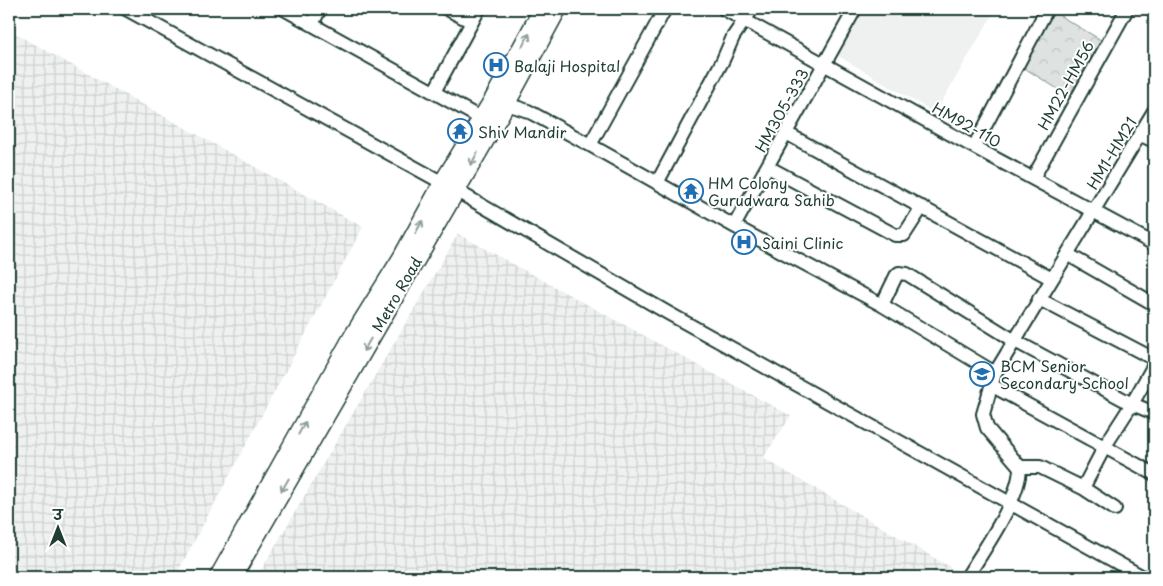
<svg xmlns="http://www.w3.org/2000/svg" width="1163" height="586" viewBox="0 0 1163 586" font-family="'Playpen Sans','Playpen Sans Deva',sans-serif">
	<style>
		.built { fill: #eef1f0 }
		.industrial { fill: url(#industrial-grid) }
		.park { fill: url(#park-crowns); stroke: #7e908b }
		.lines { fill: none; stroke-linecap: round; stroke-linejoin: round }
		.street-casing { stroke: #1f3d34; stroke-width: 16 }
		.secondary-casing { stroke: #1f3d34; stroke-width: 21 }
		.street { stroke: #fff; stroke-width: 12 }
		.secondary { stroke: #fff; stroke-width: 18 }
		.oneway { stroke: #8f9e9a }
		.labels { text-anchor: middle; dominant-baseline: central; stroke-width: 4; stroke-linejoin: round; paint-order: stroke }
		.poi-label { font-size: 15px; fill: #1f3d34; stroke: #fff; text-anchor: start }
		.street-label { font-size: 15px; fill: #1f3d34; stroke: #fff }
	</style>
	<defs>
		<pattern id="industrial-grid" width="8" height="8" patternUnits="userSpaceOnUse" patternTransform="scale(1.25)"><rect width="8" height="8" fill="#eef1f0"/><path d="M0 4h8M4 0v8" fill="none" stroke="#ccd0ce"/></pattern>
		<pattern id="park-crowns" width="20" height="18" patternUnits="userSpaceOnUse" patternTransform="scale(1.25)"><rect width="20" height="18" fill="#dee3e2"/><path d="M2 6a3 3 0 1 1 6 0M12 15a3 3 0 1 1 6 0" fill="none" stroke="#bec4c2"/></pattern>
	</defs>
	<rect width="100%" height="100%" fill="#fff"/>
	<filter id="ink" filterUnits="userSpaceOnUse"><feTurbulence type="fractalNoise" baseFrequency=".02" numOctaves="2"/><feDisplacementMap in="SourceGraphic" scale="10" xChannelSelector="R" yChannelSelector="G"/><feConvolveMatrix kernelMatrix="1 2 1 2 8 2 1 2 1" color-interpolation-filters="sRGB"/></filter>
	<g filter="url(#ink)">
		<path class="built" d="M860,9h136l-61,104 -100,-59z"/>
		<path class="industrial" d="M9,30l354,197 -188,350h-166z
			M458,234l333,182 -28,42 199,116 -2,3h-703z"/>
		<path class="park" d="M1052,11l49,29 -32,56 -48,-30z"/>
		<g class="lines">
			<defs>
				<path id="street" d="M126,9l317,174 225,130 475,264
					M284,9l198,110
					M447,9l25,13
					M724,9l250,138 180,97
					M312,24l8,-15
					M434,92l45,-83
					M498,101l30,10 62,34 144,81 148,79 113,68
					M786,133l266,146
					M1141,135l13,6
					M590,145l75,-136
					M974,147l73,-138
					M768,167l127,68h9l18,-28
					M1033,178l94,-169
					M657,183l66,-123 10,-23 19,-28
					M734,226l121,-217
					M1067,254l87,50
					M1039,299l115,60
					M882,305l14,-29 3,-3 8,1 108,67 117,63 22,9
					M991,385l163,89
					M1020,467h20l43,21 32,21
					M1083,488l22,-42 27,-42 22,-39
					M967,577c17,-28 53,-78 53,-110l-33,-39 -4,-14 12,-41 159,-262"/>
				<path id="secondary" d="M219,577l135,-242 48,-77 41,-75 51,-84 49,-90
					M232,577l273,-472 52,-96"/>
			</defs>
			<use href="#street" class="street-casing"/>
			<use href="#secondary" class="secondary-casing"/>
			<use href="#street" class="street"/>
			<use href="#secondary" class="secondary"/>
		</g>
		<defs><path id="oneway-shaft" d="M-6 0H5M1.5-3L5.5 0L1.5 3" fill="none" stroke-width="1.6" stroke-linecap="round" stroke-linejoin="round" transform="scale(1.25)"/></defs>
		<g class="oneway">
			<use href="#oneway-shaft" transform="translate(526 40) rotate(-61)"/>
			<use href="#oneway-shaft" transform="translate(474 159) rotate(120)"/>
			<use href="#oneway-shaft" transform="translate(419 227) rotate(-61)"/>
			<use href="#oneway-shaft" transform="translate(367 345) rotate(120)"/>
			<use href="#oneway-shaft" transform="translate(302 428) rotate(-61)"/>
			<use href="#oneway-shaft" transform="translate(285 485) rotate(120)"/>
		</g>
	</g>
	<defs>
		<symbol id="hospital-ring" viewBox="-11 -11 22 22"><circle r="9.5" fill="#fff" stroke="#1f6fb2" stroke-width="1.5"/><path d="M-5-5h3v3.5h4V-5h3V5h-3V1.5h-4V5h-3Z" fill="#1f6fb2"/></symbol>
		<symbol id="temple-ring" viewBox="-11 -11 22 22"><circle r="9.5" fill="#fff" stroke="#1f6fb2" stroke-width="1.5"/><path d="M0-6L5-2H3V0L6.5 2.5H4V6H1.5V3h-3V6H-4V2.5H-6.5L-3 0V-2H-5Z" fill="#1f6fb2"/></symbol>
		<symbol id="school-ring" viewBox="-11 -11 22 22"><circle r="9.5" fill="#fff" stroke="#1f6fb2" stroke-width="1.5"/><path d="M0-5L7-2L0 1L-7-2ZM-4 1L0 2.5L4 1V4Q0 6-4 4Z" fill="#1f6fb2"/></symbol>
	</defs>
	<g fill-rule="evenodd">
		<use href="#hospital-ring" x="482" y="51" width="28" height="28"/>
		<use href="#temple-ring" x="446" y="117" width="28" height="28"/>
		<use href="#temple-ring" x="677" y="177" width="28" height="28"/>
		<use href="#hospital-ring" x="730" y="228" width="28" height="28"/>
		<use href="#school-ring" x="968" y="360" width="28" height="28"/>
	</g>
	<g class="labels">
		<g class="poi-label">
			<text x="514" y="65">Balaji Hospital</text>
			<text x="478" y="131">Shiv Mandir</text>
			<text x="708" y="182">HM Colony<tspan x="708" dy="17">Gurudwara Sahib</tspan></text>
			<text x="762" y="242">Saini Clinic</text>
			<text x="1000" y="365">BCM Senior<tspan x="1000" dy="17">Secondary School</tspan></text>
		</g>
		<g class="street-label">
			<text transform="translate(1065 85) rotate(-61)">HM22-HM56</text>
			<text transform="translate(781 110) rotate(-61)">HM305-333</text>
			<text transform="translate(967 124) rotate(29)">HM92-110</text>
			<text transform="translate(1111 153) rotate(-59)">HM1-HM21</text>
			<text transform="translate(396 294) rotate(-60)">Metro Road</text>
		</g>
	</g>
	<rect width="1163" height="586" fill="none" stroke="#fff" stroke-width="30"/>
	<rect x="15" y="15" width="1133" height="556" fill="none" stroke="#1f3d34" stroke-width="2" filter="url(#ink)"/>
	<g transform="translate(58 528)" stroke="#ffffff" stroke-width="4" paint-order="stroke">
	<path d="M0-4L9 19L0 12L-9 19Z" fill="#1f3d34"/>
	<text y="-8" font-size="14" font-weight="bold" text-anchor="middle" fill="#1f3d34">उ</text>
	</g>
</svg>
